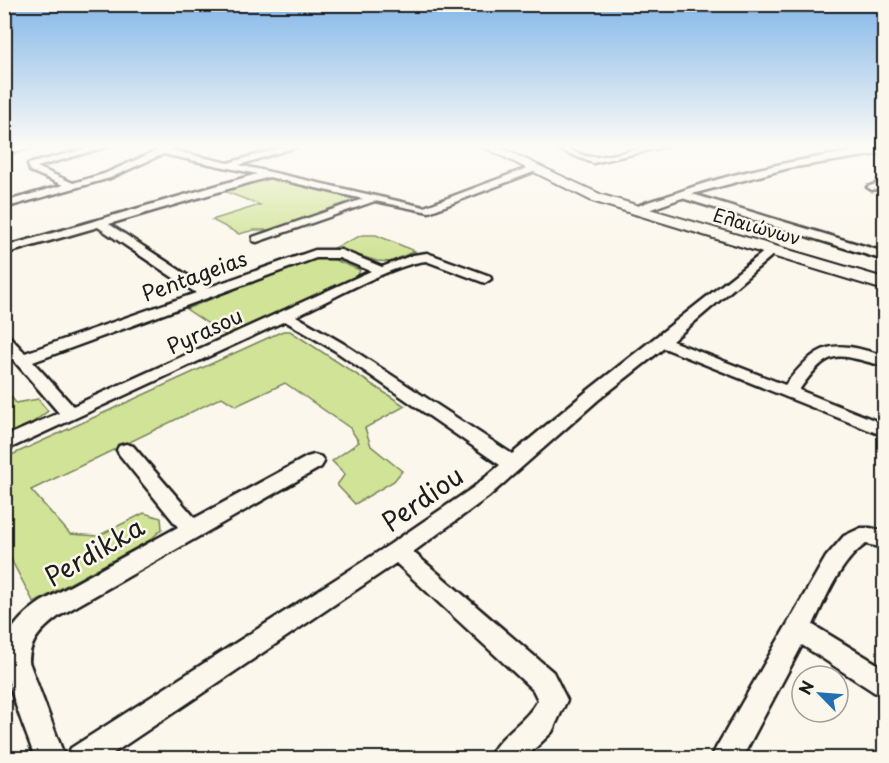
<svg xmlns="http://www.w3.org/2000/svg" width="889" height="763" viewBox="0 0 889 763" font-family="'Playpen Sans',sans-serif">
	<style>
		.green { fill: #d1e397; stroke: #76805a; stroke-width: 1.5 }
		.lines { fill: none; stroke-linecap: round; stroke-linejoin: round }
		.street-casing { stroke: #1c1c1c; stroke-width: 5 }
		.secondary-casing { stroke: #1c1c1c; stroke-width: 4 }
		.street { fill: #fbf7ec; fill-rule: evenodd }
		.secondary { fill: #fbf7ec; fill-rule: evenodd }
		.labels { text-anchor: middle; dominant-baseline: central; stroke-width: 5; stroke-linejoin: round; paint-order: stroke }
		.far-street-label { font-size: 18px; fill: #1c1c1c; stroke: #fbf7ec }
		.street-label { font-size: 21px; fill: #1c1c1c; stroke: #fbf7ec }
		.near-street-label { font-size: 26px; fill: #1c1c1c; stroke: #fbf7ec }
	</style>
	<rect width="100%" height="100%" fill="#fbf7ec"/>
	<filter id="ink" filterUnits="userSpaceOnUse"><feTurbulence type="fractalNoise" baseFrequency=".0167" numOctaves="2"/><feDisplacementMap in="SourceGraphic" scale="12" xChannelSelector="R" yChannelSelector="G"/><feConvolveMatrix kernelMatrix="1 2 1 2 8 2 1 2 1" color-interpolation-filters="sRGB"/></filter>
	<g filter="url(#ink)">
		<path class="green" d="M267,177l83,21 4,4 -80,28h-20l-15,4 -27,-14 48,-15 -36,-14z
			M362,235h14l39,16 -25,11 -13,-1 -43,-13z
			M319,258l16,2 25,10 -2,5 -130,62 -42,-28 120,-48z
			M283,331h7l115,75 -40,22 6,18 31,25 -8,10 -39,23 -18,-19 8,-11 -13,-13 27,-19 -9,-14 -65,-45 -49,23 -14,-9 -191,93 39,44 28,2 46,-23 17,5 1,11 -12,11 -116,63 -29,-55v-90z
			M5,389l11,14 22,-4 10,12 -16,12 -27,12z"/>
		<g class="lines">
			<defs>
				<path id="street" d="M22,146h13l-31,9v-5z
					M96,146h13l-72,21 36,16 31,-9 63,-28h10l-6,4 57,13 59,-17h12l-60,19 185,42 106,-40h6v4l-107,41 -54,-11 -118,41 -4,-1v-4l110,-38 -94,-22 -160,47 98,64 108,-38h26l41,17 31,-12 14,-2 63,23 1,3 -6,4 -59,-22c-33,3 -97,40 -130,55l48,28 168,110 74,-62 184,-145 4,1v6l-102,87 113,44c35,-43 46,-46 99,-29v10c-49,-12 -53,-20 -85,24l85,34v12l-220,-88 -66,52 -110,97 -75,55 140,120 14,28 -15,32 -27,26h-36c10,-24 37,-35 49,-58l-5,-10 -137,-127 -290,195h-40l5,-10 318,-203 85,-58 26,-22 -166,-115 -49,-29 -281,130v-14l55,-24 -55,-64v-14l5,1 16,17 171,-60 -98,-66 -94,27v-7l253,-73 -94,-20 -53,24 -106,30v-6l59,-17 -33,-14 -2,-7zM316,258h23l32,13 -298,135 -40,-44z
					M550,146c16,-1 31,12 46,11 24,-2 47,-12 71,-11l-74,17z
					M884,147v6l-95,15 -97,26 192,58v8l-202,-62 -42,15 -4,1 -5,-3c10,-9 29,-12 42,-17 67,-25 140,-37 211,-47z
					M884,181v6l-12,3 -5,-3z
					M126,444l7,2 62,72 112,-61 7,-2 7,2 3,5 -3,5 -262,149c-17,13 -30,25 -30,46l36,96h-30c-8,-25 -35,-86 -30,-110 3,-20 21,-36 36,-46l137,-75 -59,-73 -2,-4 2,-4z
					M861,528h9l14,3v17l-18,-4c-26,17 -40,54 -53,81l71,43v28l-10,-4 -72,-47 -60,113h-31l5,-10 110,-191 18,-21z"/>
				<path id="secondary" d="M482,146h15l105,49 282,83v12l-292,-89z"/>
			</defs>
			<use href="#street" class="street-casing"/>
			<use href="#secondary" class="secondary-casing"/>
			<use href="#street" class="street"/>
			<use href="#secondary" class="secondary"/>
		</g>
	</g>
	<linearGradient id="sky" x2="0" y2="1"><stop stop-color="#85b8e9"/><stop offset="0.58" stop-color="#fdfbf6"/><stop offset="1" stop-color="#fdfbf6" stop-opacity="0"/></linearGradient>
	<rect width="889" height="253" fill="url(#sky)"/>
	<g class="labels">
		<g class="far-street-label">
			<text transform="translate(757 226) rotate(16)">Ελαιώνων</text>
		</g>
		<g class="street-label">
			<text transform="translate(194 275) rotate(-20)">Pentageias</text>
			<text transform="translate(204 330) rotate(-25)">Pyrasou</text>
		</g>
		<g class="near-street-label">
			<text transform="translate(422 498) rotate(-35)">Perdiou</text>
			<text transform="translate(94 551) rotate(-30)">Perdikka</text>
		</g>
	</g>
	<rect width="889" height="763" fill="none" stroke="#fbf7ec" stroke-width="24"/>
	<rect x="12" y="12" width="865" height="739" fill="none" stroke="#1c1c1c" stroke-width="2" filter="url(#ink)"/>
	<g transform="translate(820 694) rotate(295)"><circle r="28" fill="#fbf7ec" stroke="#a29f99" stroke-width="1.5"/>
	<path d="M0-4.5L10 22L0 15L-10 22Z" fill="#1f6fb2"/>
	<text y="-9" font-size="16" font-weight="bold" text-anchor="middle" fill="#1c1c1c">N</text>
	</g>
</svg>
